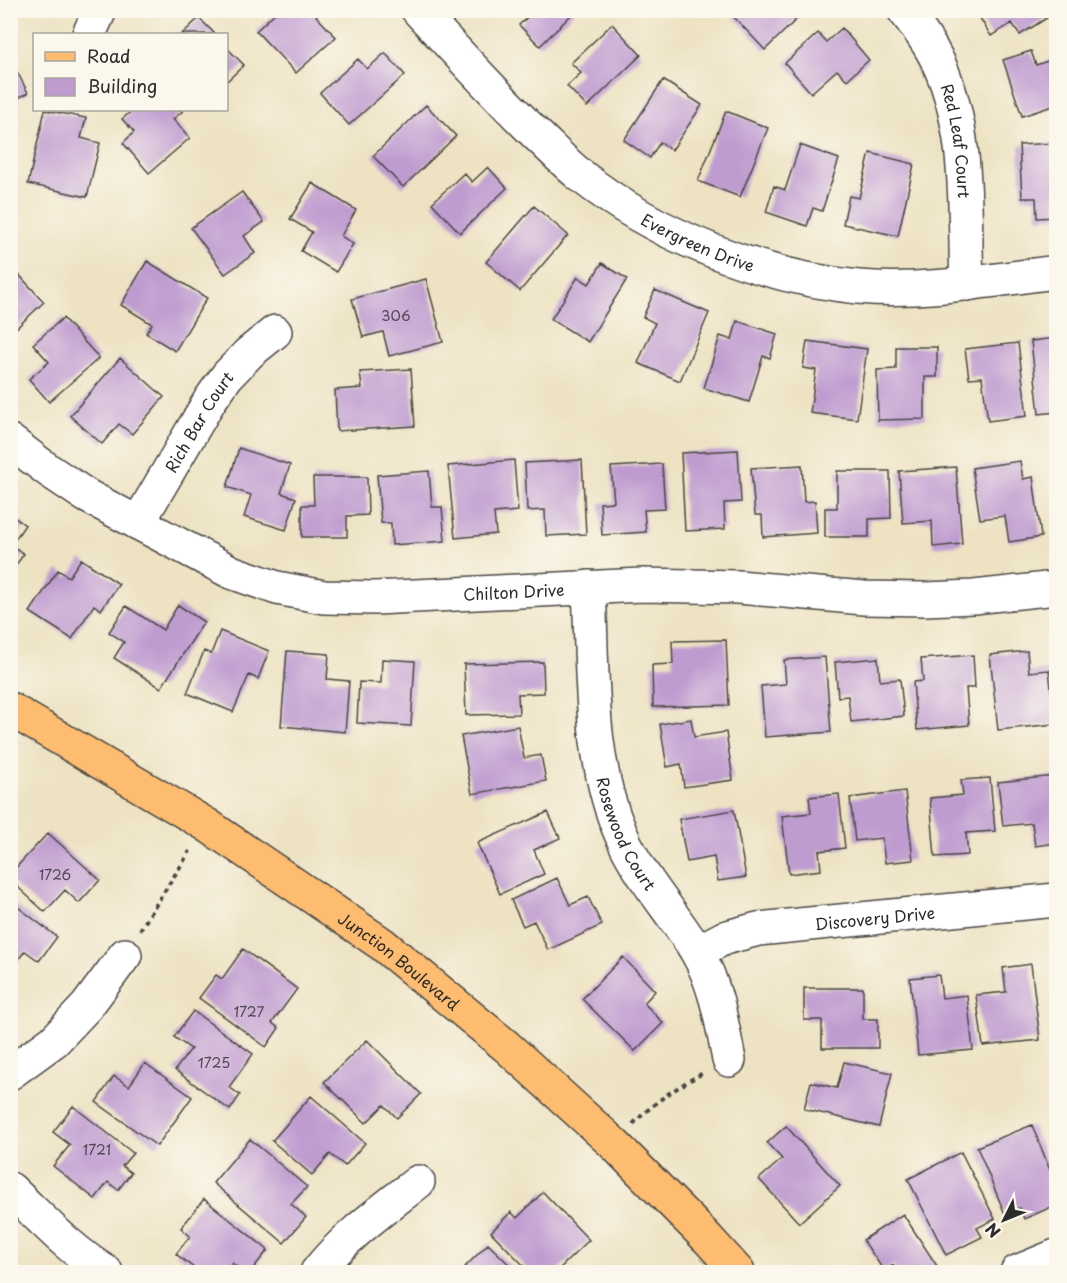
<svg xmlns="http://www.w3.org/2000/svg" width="1067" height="1283" viewBox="0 0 1067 1283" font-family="'Playpen Sans',sans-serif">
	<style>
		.building { fill: #bf9cd0 }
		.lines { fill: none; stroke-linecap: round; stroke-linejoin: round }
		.minor-casing { stroke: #484642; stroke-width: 36 }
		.major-casing { stroke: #484642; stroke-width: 36 }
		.path { stroke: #484642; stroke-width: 4; stroke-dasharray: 4.5 4.5; stroke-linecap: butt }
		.minor { stroke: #fff; stroke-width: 33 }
		.major { stroke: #fdbc6f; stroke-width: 33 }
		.labels { text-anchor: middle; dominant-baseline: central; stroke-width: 6; stroke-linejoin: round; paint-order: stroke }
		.number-label { font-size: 14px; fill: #504754 }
		.street-label { font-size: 16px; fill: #2b2b2b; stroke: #fbf7ec }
	</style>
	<rect width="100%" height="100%" fill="#fbf7ec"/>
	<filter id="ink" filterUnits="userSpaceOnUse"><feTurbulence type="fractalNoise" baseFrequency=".0167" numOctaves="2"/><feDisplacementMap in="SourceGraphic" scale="12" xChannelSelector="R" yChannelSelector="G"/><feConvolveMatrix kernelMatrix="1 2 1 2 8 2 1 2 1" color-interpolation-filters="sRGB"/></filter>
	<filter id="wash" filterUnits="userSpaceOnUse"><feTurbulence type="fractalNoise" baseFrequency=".008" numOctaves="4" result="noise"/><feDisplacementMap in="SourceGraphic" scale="24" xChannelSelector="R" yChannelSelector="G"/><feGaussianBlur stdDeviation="1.35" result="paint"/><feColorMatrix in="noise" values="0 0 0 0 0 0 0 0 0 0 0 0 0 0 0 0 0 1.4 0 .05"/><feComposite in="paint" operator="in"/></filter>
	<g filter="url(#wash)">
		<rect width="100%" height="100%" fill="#ede2c2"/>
		<g id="blocks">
			<path class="building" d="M278,10h44l-6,6 20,21 -40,36 -40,-42z
				M531,10h45l-36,36 -21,-21 14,-13z
				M738,10h68l-41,40 -32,-34z
				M975,10h81v2l-36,23 -8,-12 -21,13z
				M199,18l16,16h-33z
				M612,24l29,31 -54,52 -20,-21 14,-13 -10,-10z
				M842,28l27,32 -22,20 -10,-10 -26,23 -26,-30 33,-30 8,9z
				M226,47l18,18 -18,17z
				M1031,51l5,14 20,-7v47l-34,11 -19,-56z
				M385,53l20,22 -56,50 -29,-32 38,-34 9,10z
				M10,58l18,35 -18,9z
				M663,80l39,25 -30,45 -12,-8 -10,16 -26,-18z
				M426,105l30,31 -53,51 -30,-31z
				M45,110l41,8 -5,20 19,5 -13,54 -59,-13z
				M133,110h48l2,1 -10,8 17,19 -41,35 -26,-30 11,-11 -12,-13z
				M726,111l42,17 -28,69 -42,-16z
				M1056,143v74l-19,1 -1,-20h-14l-3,-53z
				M800,145l39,14 -17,52 -9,-3 -6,18 -41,-14 8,-26 11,4z
				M870,153l44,11 -16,72 -55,-12 6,-28 10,2z
				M488,167l19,21 -47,45 -28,-30 32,-30 8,9z
				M312,183l44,27 -15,26 12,8 -17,28 -35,-21 11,-19 -22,-13z
				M242,192l22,30 -20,14 11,17 -30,21 -34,-46z
				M534,206l34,29 -48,56 -34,-29z
				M147,261l60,37 -32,53 -29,-18 6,-9 -31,-19z
				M602,263l25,16 -39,63 -37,-23 27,-42 11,7z
				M10,265l34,37 -32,30 -2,-1z
				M426,279l17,63 -54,14 -6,-24 -20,5 -11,-38z
				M655,290l54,23 -29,68 -42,-18 17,-40 -12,-6z
				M63,318l36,40 -50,44 -20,-23 20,-17 -16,-18z
				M737,321l40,13 -7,24 -7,-2 -14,46 -45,-14 16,-52 12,4z
				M1056,338v74l-17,2 -8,-73z
				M807,341l60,8 -10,70 -47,-6 6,-43 -13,-2z
				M1018,343l9,73 -39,5 -6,-44 -13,1 -4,-29z
				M896,347h41v30h-12v42l-47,1 -1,-50 19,-1z
				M120,358l44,39 -32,37 -13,-10 -17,20 -32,-28z
				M411,369l4,57 -78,5 -2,-41 27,-2 -2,-16z
				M239,448l51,17 -9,28 15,5 -10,32 -42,-13 7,-22 -24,-8z
				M738,450l3,52 -17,1 1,26 -40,2 -4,-78z
				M1053,459h3v24h-1z
				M514,460l4,51 -24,2 2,21 -41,4 -7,-72z
				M582,460l4,74 -40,2 -1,-26 -18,1 -2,-48z
				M1020,461l3,18 10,-2 8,60 -32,5 -4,-26 -25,3 -8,-51z
				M662,464l3,45 -21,1 2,22 -44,3 -2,-32 14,-1 -3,-35z
				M802,465l2,37 11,-1 2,32 -54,4 -1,-22h-7l-4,-47z
				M956,467l6,77 -29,3 -1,-26 -29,2 -4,-52z
				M429,471l3,36h10l3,34 -53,4 -1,-22h-10l-4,-48z
				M837,471h53l1,47 -22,1v18h-44v-29h12z
				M313,477h54l1,38 -21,1v21h-45v-32h12z
				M10,514l15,11 -14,20 13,9 -14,19z
				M81,559l38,25 -18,26 -7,-5 -22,34 -42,-27 28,-42 11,7z
				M178,605l26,17 -43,66 -47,-30 10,-16 -15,-10 17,-26 37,24z
				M220,631l49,20 -11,28 -9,-4 -16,37 -46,-19 17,-42 7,3z
				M726,640l3,65 -76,2 -1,-42 21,-1 -1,-23z
				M287,651l42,3 -2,25 22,2 -4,51 -64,-6z
				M1027,651l2,21 20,-2 6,54 -57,6 -8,-75z
				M973,655l2,33h-9l3,37 -52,5 -4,-48 10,-1 -2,-22z
				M825,657l6,75 -66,5 -4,-51 25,-2 -2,-24z
				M878,658l2,23 20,-2 4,37 -53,6 -3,-26 -10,1 -3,-35z
				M382,659l33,2 -4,65 -54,-3 2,-41 22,1z
				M543,662l1,31 -26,1 1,20 -53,1 -2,-51z
				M691,719l3,18 32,-5 7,48 -49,7 -3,-23 -14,3 -7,-43z
				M518,726l6,32 17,-3 5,26 -74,13 -11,-58z
				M1055,776l1,67 -21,3 -3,-23 -29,3 -5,-44z
				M990,778l5,53 -29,2 2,22 -33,2 -5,-59 33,-3 -2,-15z
				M905,791l8,69 -28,3 -3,-25 -27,3 -5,-43z
				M839,794l6,54 -26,3 2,19 -32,4 -7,-58 29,-3 -2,-16z
				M734,810l12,67 -28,4 -4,-24 -27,5 -8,-43z
				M548,812l12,26 -26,12 10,24 -44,20 -23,-51z
				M48,833l52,47 -21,23 -14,-13 -20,22 -35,-32v-6z
				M557,878l13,27 18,-8 14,28 -54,25 -14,-29 -11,5 -12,-26z
				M10,901l47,36 -18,24 -14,-10 -15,19z
				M243,949l54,40 -25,34 7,5 -13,19 -67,-49 17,-23 6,4z
				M623,957l32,34 -11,12 19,20 -28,28 -53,-52z
				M1031,964l9,76 -57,6 -7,-51 30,-3 -3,-24z
				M939,975l3,23 25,-3 6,55 -55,5 -8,-77z
				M804,988h59v31h15v29h-56v-28h-18z
				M193,1011l60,43 -24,33 11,8 -10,15 -55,-40 16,-21 -17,-12z
				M367,1040l54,54 -24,24 -13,-13 -18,18 -42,-41z
				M844,1062l48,11 -13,54 -75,-18 7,-27 26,6z
				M145,1063l47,34 -35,49 -61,-44 18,-26 15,10z
				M311,1096l54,47 -20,23 -15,-12 -18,21 -40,-34z
				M73,1106l60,47 -11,13 9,7 -13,17 -10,-8 -13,17 -42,-33 17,-21 -17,-13z
				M1032,1125l24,60v20l-32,14 -4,-11 -15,6 -28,-67z
				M786,1126l54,60 -41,37 -40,-44 23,-20 -15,-16z
				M250,1139l57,48 -16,17 15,13 -22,26 -71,-60z
				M961,1152l34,67 -18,9 5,9 -36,18 -38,-76z
				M543,1192l46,48 -31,30 2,2h-30l-39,-40 20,-20 6,6z
				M204,1199l64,51 -18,22h-6l-12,-9 -7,9h-26l-23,-18 14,-18 -9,-8z
				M903,1214l36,55 -5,3h-36l-5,-7 -9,6 -21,-31z
				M488,1244l29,28h-47l-5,-5z"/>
		</g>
	</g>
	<g filter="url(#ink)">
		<use href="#blocks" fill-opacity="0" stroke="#484642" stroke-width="1.5"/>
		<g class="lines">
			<defs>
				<g id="minor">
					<path id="s1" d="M418,10c39,42 78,85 119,125 14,13 28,28 43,40 76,61 181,102 278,112 66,6 134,-7 198,-15"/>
					<path id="s2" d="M904,10c13,17 26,34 35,54 31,68 25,148 28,220"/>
					<path d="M89,34l11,-24"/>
					<path id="s3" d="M10,441l38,29 39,26 144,76 46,16 47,9 51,1 267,-13 96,2 126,11 61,1 49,-2 82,-9"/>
					<path id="s4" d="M138,523l72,-123 17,-24 22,-23 26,-21"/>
					<path id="s5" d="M589,587c4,81 -1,172 32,247 18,43 52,78 76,118 19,33 25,71 32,108"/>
					<path id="s6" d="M697,952l27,-14 34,-9 298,-29"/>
					<path d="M10,1073l44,-32 33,-35 38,-51"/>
					<path d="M10,1189c31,29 60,61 96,83"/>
					<path d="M317,1272c27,-35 66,-62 101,-90"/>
					<path d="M1017,1272l39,-16"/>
				</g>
				<g id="major">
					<path id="s7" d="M10,709l197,116 175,119 124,102 108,98 94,95 30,33"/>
				</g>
			</defs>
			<use href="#minor" class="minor-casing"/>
			<use href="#major" class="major-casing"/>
			<path class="path" d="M140,930l50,-79
				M633,1124c24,-24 42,-36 72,-52"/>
			<use href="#minor" class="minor"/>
			<use href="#major" class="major"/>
		</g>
	</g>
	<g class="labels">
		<g class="number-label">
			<text x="396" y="315">306</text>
			<text x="55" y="874">1726</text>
			<text x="249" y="1011">1727</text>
			<text x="214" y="1062">1725</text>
			<text x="97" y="1149">1721</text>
		</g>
		<g class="street-label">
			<text stroke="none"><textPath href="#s2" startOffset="144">Red Leaf Court</textPath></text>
			<text stroke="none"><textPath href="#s1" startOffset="368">Evergreen Drive</textPath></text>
			<text stroke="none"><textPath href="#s4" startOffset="118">Rich Bar Court</textPath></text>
			<text stroke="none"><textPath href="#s3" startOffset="544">Chilton Drive</textPath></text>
			<text stroke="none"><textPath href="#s5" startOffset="252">Rosewood Court</textPath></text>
			<text stroke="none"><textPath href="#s6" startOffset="183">Discovery Drive</textPath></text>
			<text stroke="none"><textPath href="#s7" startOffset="464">Junction Boulevard</textPath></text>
		</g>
	</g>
	<rect width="1067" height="1283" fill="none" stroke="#fbf7ec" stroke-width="36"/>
	<rect x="33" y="33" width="195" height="78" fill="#fbf7ec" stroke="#a8a59f" stroke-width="1.5"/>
	<rect x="45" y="52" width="30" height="9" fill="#fdbc6f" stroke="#a8a59f" stroke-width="1.5"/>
	<text x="87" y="63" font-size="18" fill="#2b2b2b">Road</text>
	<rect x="45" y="78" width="30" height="18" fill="#bf9cd0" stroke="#a8a59f" stroke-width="1.5"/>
	<text x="87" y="93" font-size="18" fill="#2b2b2b">Building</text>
	<g transform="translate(1004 1220) rotate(227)" stroke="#fbf7ec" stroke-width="4.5" paint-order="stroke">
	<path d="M0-4.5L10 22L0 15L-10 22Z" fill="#2b2b2b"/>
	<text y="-9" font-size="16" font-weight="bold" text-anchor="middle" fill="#2b2b2b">N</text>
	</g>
</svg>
